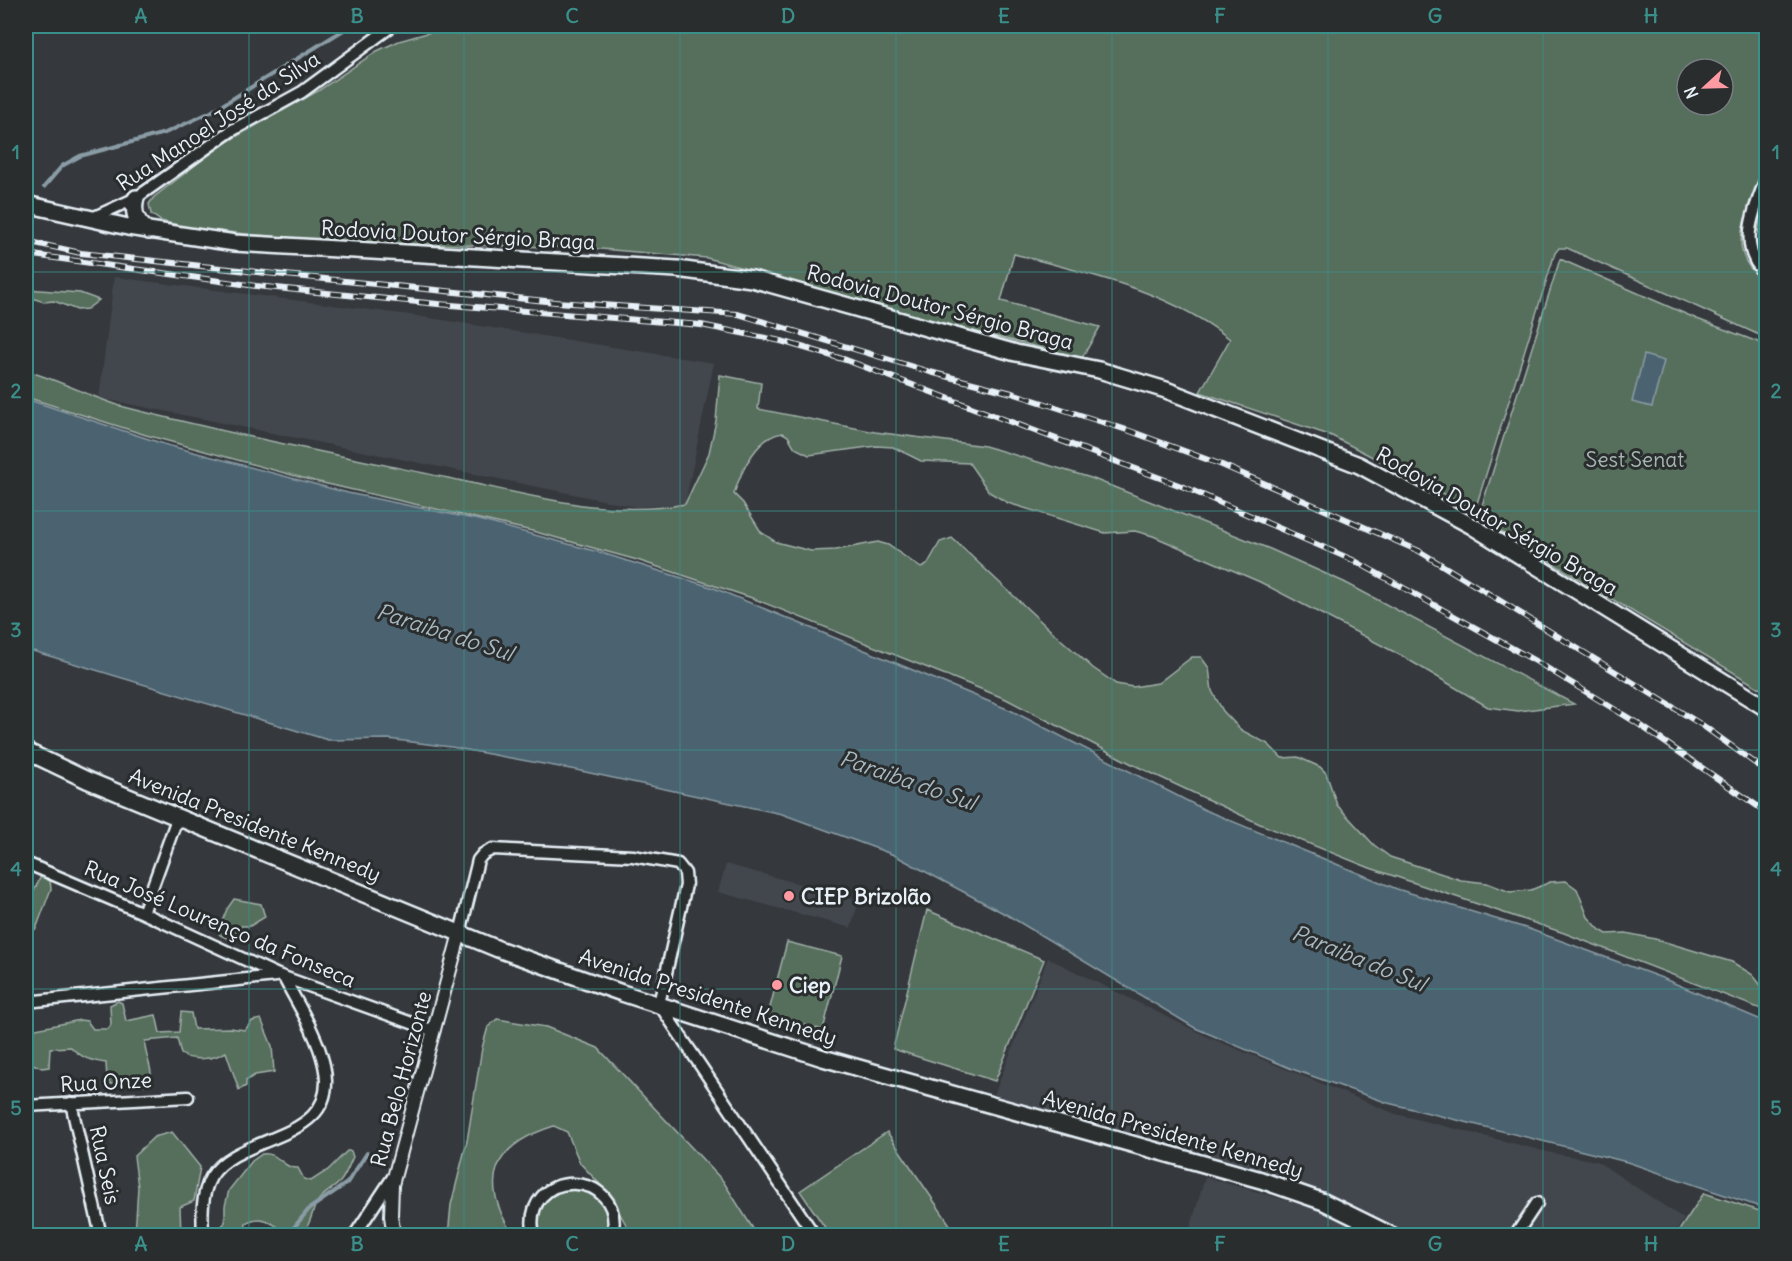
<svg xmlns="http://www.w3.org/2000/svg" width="1792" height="1261" viewBox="0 0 1792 1261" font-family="Delius,sans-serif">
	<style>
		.built { fill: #42464d }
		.green { fill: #576e5b; stroke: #a0b0aa; stroke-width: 1.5; fill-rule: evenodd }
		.water { fill: #4b646f; stroke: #8a9ca6; stroke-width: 1.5 }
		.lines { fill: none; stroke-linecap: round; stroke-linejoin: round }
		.stream { stroke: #8a9ca6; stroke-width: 4 }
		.minor-casing { stroke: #e8f1f8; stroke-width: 15 }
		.tertiary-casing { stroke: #e8f1f8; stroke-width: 16 }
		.secondary-casing { stroke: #e8f1f8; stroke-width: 20 }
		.minor { stroke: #2a2d2e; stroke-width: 10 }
		.tertiary { stroke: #2a2d2e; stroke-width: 12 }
		.secondary { stroke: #2a2d2e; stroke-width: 15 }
		.rail-casing { stroke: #e8f1f8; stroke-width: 6 }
		.rail { stroke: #2a2d2e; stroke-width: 4; stroke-dasharray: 11; stroke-linecap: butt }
		.grid { fill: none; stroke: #3a8f8a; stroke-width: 1.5; stroke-opacity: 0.55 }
		.poi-dot { fill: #ff9aa2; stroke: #2a2d2e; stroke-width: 2 }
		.labels { text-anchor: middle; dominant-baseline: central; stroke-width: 6; stroke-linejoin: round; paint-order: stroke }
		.street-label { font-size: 21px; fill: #e8f1f8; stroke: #2a2d2e }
		.park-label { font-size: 21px; fill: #a7b6b1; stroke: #2a2d2e }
		.poi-label { font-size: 21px; font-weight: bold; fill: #e8f1f8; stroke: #2a2d2e; text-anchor: start }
		.water-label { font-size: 22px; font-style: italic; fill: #a9b9c1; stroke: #2a2d2e }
		.neatline { fill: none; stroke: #3a8f8a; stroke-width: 2 }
		.grid-label { font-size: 20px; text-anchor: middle; font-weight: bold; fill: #3a8f8a }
	</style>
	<rect width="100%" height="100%" fill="#35383c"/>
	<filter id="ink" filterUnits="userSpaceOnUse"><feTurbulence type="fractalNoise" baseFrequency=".0167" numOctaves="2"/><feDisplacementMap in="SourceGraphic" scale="12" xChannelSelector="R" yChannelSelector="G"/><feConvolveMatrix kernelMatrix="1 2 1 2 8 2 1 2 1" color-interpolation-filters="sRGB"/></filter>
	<g filter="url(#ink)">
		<path class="built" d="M114,277l297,38 303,48 -29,141 -49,3 -537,-109z
			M726,864l133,36 -8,28 -133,-36z
			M1048,958l162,80 186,76 156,39 45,8 87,58 -11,16h-264l-86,-43 -242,-69 -87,-28z
			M1205,1177l125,36 39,22 -181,1z"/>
		<path class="green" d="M452,26h1314c0,43 3,86 0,130 -2,40 -55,90 0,126v56l-199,-90h-8l-4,5 -80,257 -143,-74 -132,-44 30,-53c-63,-49 -140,-65 -216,-85l-13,47 99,26 -18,31 -156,-39 -219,-61 -118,-10 -247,-6 -87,-7 -64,-7 -30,-7 -10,-7 -2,-10 5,-7 69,-53 95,-53 59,-40 22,-10zM1687,69h36v36h-36z
			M1766,198v58l-8,-26z
			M1560,259l137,60 69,26v342l-2,4 -286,-173z
			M26,289l54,4 19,7 -12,9 -10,1 -23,-9 -10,1 -18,-6z
			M26,371c35,9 67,28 102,37 106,27 213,48 320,70 79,16 156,41 237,26l24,-51 7,-32 4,-46 41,8 -3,26 117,23 110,14 106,32 179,71 74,33 230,122 -56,7 -30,-4 -86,-51 -142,-74 -107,-46 -18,-5 -30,2 -97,-30 -19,-11 -20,-29 -48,-2 -28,-14 -17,-1 -67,9 -14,-7 -7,-12 -5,-3c-26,3 -42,38 -49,61l9,9 18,29 15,10 35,9 25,-1 42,-8 10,3 33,23 6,-3 13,-23 12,-4 96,90 45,40 23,16 17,3 25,-4 34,-26h9l8,11 3,23 11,20 18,19 27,14 14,14 16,-1 22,10 6,6 11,32 37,40 16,12 71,23 26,3 23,9 21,-2 19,-8 16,-1 11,8 11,28 12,13 7,4 19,-1 29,6 77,23 21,13 13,17v19l-202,-78 -194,-65 -110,-44 -126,-59 -128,-66 -254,-101 -115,-38 -105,-29 -218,-50 -168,-46 -120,-38z
			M41,876l9,4 1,9 -15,40 -7,4 1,14 -4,3v-57l6,2z
			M234,899l27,5 4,13 -15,9h-9l-6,16 -15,-7 -2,-4 9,-22z
			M927,910l117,50 -49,121 -102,-32z
			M787,942l55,14 -19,74 -55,-15z
			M118,1001l4,2 4,18 30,-6 4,18 19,-1 2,-20 10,1 3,16 36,-1 15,2 7,-9 9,-2 11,27 2,26 -19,3 -9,6v5l-7,4 -13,-38c-12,7 -33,10 -45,2l-4,-16 -32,3c-2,14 12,31 3,44l-37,-1 -4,-5 -1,-16c-14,-2 -25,-5 -35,-16l-21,1 -1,19 -7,1 -16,-7v-30l54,-11 7,1 6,8h15l3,-4 -1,-20z
			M497,1019l49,8 52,21 125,133 34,54h-125l-24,-42 -28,-30 -13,-31 -13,-6c-61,19 -76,54 -41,109l-65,1 3,-31 16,-64 15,-93 6,-21z
			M172,1132l28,35 -6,34 -14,6 1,28h-46l3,-48 -4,-31 20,-19z
			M887,1132l70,103h-127l-30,-44z
			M347,1151h4l2,6c-4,8 -7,18 -13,25 -8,8 -18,11 -24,22 -4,8 -7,28 -18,30 -18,3 -29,-25 -52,-11l-1,12h-30l10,-13v-16l4,-16 23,-29 10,-7c16,-3 20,15 36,14l6,11 7,2 17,-11z
			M569,1183l37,17 5,35 -76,1 2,-32z
			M1704,1193l62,20v22h-90z"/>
		<path class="water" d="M1644,355l20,6 -12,46 -20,-5z
			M26,399l141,46 181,48 131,27 123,33 112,35 298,123 193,99 192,79 132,40 133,49 104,44v187l-139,-47 -239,-59 -96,-34 -97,-41 -186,-112 -115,-61 -112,-41 -206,-44 -125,-23 -63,-8 -60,1 -302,-91z"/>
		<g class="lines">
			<path class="stream" d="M44,187l18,-21 18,-10 85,-23 46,-21 139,-86
				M287,1236l22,-27 38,-26 20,-30"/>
			<defs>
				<path id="minor" d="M1766,178c-12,33 -30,69 0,97
					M92,218l44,-20 95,-67 71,-39 90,-66
					M26,863l117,50 135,62 156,56
					M143,913l35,-97
					M460,933l18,-73 5,-6 10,-5 140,7 45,8 7,9 1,12 -27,119 156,232
					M26,1002l250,-26
					M71,1103l30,133
					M26,1106l162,-9
					M203,1236c-1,-19 -2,-42 8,-59 28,-46 131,-33 113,-112 -7,-31 -26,-60 -40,-87
					M354,1236l39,-59
					M534,1236c-16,-70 94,-69 78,0
					M1515,1236l22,-33"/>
				<path id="tertiary" d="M394,1236l-3,-20 1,-31 68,-252"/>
				<path id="secondary" d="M136,198c-4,14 0,25 13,33
					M26,204l102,23 107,16 442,26 75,10 264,74 83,17 67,20 193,75 113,61 294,182
					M26,751l61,29 411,169 124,44 201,65 438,122 63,22 69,34"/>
			</defs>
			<use href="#minor" class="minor-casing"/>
			<use href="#tertiary" class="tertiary-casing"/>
			<use href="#secondary" class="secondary-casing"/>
			<use href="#minor" class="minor"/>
			<use href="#tertiary" class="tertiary"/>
			<use href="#secondary" class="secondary"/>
			<defs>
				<path id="rail" d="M26,241l55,12 204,22 271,27 182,12 192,58 82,21 118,38 92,34 197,86 283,174 64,46
					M26,254l230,32 182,18 263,21 80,16 65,19 338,127 171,74 182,101 100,61 129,89"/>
			</defs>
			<use href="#rail" class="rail-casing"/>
			<use href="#rail" class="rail"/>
		</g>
	</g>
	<path class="grid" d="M249,26v1210M464,26v1210M680,26v1210M896,26v1210M1112,26v1210M1328,26v1210M1543,26v1210M26,272h1740M26,511h1740M26,750h1740M26,989h1740"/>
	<g class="poi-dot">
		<circle cx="789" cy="896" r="6"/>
		<circle cx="777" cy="985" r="6"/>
	</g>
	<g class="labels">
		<g class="street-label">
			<text transform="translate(218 121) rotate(-33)">Rua Manoel José da Silva</text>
			<text transform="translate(458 235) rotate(3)">Rodovia Doutor Sérgio Braga</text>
			<text transform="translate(940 307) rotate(15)">Rodovia Doutor Sérgio Braga</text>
			<text transform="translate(1497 521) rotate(30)">Rodovia Doutor Sérgio Braga</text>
			<text transform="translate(255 825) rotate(22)">Avenida Presidente Kennedy</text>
			<text transform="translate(220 924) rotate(23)">Rua José Lourenço da Fonseca</text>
			<text transform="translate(708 997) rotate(18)">Avenida Presidente Kennedy</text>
			<text transform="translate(401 1079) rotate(-75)">Rua Belo Horizonte</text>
			<text transform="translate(106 1082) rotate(-3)">Rua Onze</text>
			<text transform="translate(1173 1134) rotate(16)">Avenida Presidente Kennedy</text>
			<text transform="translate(105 1165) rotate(78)">Rua Seis</text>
		</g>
		<g class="park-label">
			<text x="1635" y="459">Sest Senat</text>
		</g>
		<g class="poi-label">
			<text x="801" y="896">CIEP Brizolão</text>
			<text x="789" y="985">Ciep</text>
		</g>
		<g class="water-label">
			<text transform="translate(445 632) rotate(18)">Paraiba do Sul</text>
			<text transform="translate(908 780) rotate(19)">Paraiba do Sul</text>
			<text transform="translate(1359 958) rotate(22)">Paraiba do Sul</text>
		</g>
	</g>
	<rect width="1792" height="1261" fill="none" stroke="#2a2d2e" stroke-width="66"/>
	<g transform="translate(1705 87) rotate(248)"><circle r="28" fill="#2a2d2e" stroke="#767b7f" stroke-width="1.5"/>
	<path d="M0-4.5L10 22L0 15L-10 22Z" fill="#ff9aa2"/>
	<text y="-9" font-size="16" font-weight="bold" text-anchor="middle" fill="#e8f1f8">N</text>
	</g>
	<rect x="33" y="33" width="1726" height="1195" class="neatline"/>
	<g class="grid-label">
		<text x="141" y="23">A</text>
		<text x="357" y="23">B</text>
		<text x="572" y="23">C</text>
		<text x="788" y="23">D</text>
		<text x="1004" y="23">E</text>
		<text x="1220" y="23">F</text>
		<text x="1435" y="23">G</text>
		<text x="1651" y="23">H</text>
		<text x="16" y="159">1</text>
		<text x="1776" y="159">1</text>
		<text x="16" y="398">2</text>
		<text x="1776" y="398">2</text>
		<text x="16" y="637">3</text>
		<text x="1776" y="637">3</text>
		<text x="16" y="876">4</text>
		<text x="1776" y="876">4</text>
		<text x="16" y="1115">5</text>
		<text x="1776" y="1115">5</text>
		<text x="141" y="1251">A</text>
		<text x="357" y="1251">B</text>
		<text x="572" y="1251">C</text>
		<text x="788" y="1251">D</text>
		<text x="1004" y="1251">E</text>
		<text x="1220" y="1251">F</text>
		<text x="1435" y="1251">G</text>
		<text x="1651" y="1251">H</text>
	</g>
</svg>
